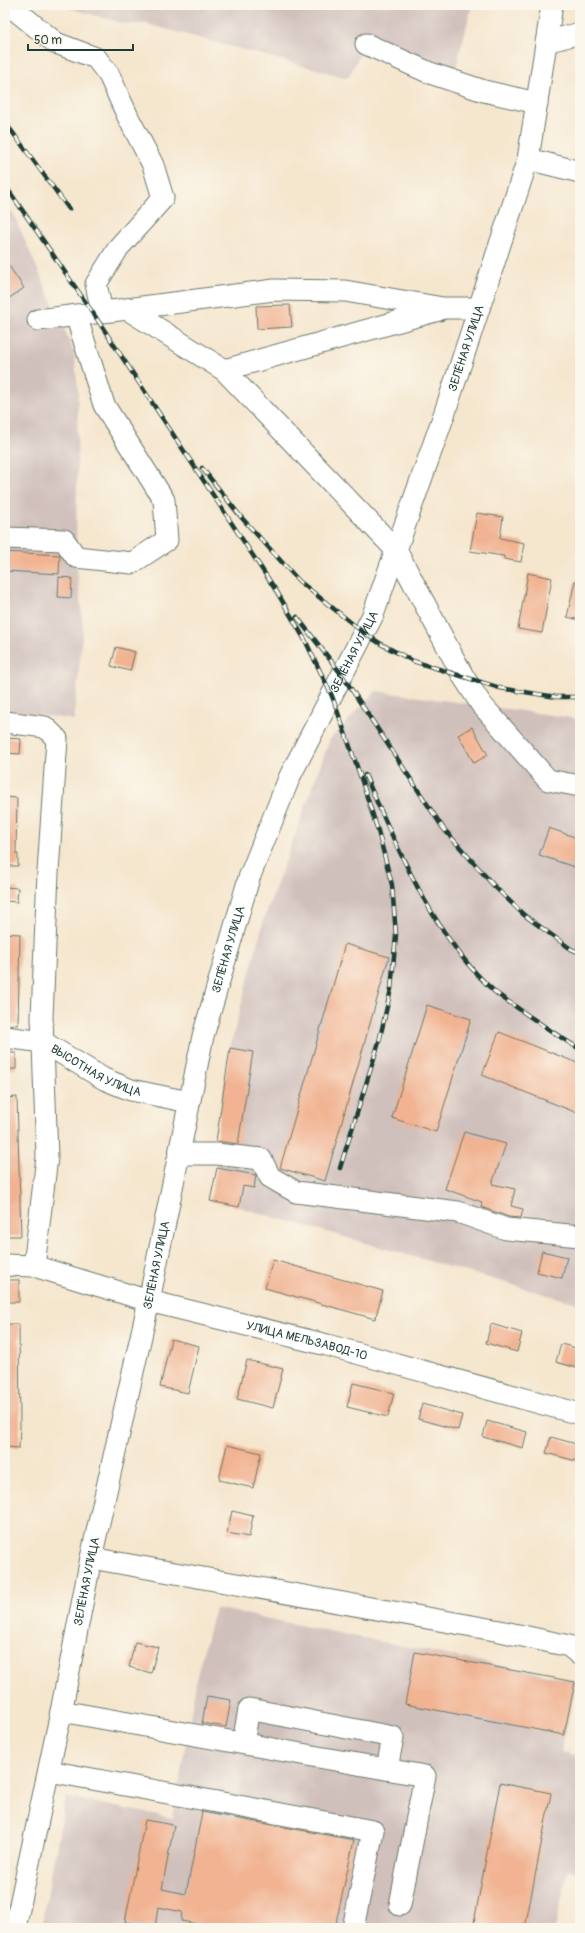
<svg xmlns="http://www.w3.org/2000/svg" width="585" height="1933" viewBox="0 0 585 1933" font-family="Pangolin,sans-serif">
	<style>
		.industrial { fill: #d0c0bc }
		.building { fill: #f1b392 }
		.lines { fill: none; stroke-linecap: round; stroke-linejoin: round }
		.minor-casing { stroke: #6a786a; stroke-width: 23 }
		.minor { stroke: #fff; stroke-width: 21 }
		.rail-casing { stroke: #1f3d34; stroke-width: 4.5 }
		.rail { stroke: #fbf7ec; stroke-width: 3; stroke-dasharray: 9; stroke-linecap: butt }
		.labels { text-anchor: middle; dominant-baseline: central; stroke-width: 3; stroke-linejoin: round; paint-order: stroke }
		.street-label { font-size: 12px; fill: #1f3d34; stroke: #fbf7ec }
	</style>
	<rect width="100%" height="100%" fill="#fbf7ec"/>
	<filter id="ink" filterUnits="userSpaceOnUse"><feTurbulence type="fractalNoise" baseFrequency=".025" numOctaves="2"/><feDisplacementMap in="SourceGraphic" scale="8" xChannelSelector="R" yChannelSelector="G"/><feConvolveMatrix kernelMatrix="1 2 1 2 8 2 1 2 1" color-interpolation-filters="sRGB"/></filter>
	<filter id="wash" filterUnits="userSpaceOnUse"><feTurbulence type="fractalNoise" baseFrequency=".012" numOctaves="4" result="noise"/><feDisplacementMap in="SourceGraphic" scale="16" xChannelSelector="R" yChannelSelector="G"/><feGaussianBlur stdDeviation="0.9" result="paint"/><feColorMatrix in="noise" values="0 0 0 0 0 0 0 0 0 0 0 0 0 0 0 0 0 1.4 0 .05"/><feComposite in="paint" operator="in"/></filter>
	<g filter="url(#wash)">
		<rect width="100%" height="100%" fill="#f5e6ce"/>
		<path class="industrial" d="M58,5h414l-16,63 -87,-31 -21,41 -201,-54h-22z
			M12,211l62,141 4,39 -2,166 7,70 -9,93 -69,-10v-496z
			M376,691l204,28v585l-341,-97 -29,-6 7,-33 -1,-27 14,-93 34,-129 66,-180z
			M215,1608l362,73 -16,71 19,4v117l-12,-3 -13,58h-514l25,-131 107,21 25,-147z"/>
		<g id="blocks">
			<path class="building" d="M5,260l19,28 -19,13z
				M290,305l2,22 -35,2 -1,-23z
				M477,513l26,4 -3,21 24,5 -3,19 -17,-3v-3l-34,-5z
				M5,552l55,3 -1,19 -54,-3z
				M528,573l24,5 -10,55 -24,-4z
				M59,577l13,1 -1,20 -13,-1z
				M575,581h5v39l-13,-3z
				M116,647l19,5 -5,19 -19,-5z
				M472,727l16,28 -14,8 -16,-28z
				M5,738l16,1 -1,15 -15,-1z
				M5,797l12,1 -1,56h2v12h-13z
				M549,828l31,11v30l-41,-14z
				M5,887l13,1 -1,14 -12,-1z
				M5,933l15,1 -2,91 -13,-1z
				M345,944l44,13 -64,224 -45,-13z
				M427,1005l44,14 -35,113 -44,-14z
				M499,1032l81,32v50l-98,-39z
				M230,1048l23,4 -15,92 -22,-3z
				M5,1053h11v16h-11z
				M17,1097l4,139h-16v-138z
				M464,1132l42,12 -14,40 23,5 -4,17 12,3 -2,9 -12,-1 -28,-10 1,-5 -37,-13z
				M217,1168l39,7 -2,13 -11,-2 -4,21 -29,-6z
				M542,1251l25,6 -5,21 -25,-6z
				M273,1260l110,31 -8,28 -110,-31z
				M5,1280h14v22h-14z
				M5,1324h14l1,102 -1,22 -14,-1 1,-37h-1z
				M491,1324l31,9 -5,19 -31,-9z
				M171,1339l28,7 -11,47 -28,-6z
				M561,1344l19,5v20l-24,-7z
				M247,1360l36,9 -10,39 -36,-9z
				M353,1383l41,10 -6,24 -41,-10z
				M422,1404l40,11 -4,15 -40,-11z
				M487,1421l40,11 -4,16 -40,-11z
				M551,1437l29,8v17l-34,-9z
				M227,1445l34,8 -8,35 -34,-8z
				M232,1511l21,5 -4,21 -22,-4z
				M135,1642l23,5 -7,26 -22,-6z
				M415,1652l160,30 -11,53 -159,-31z
				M207,1696l24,4 -5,27 -24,-4z
				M500,1783l51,10 -26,135h-52z
				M202,1812l152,28 -19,88h-118l-36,-7 1,-9 -24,-5 -3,21 -30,-6 20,-102 29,5 -12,64 24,5z"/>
		</g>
	</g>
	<g filter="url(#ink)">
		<use href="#blocks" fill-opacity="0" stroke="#6a786a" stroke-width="1"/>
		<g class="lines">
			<defs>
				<g id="minor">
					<path d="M9,5l47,38 40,15 13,17 20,44 24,46 10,33 -44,49 -23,37 6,28"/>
					<path d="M546,42l34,-9"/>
					<path d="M366,44l64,29 54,18 53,12"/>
					<path d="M528,159l52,13"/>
					<path d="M127,309l147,-19 71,1 98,17h36"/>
					<path d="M38,320l89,-11 97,61 172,180 67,126 18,28 67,76 32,6"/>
					<path d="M224,370l215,-60"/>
					<path d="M5,538l59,2 12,17 56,6 35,-23 -3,-40 -60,-95 -28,-90"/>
					<path d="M5,722l40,5 12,12 -9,133 -6,145 5,140 -13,109"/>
					<path id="s1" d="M5,1037l38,5 61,37 27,11 58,12"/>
					<path d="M179,1154h37l45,5 9,18 26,15 162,20 48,17 74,7"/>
					<path id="s2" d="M5,1265l29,1 115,35 178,44 253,69"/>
					<path d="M91,1558l409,73 69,15 11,9"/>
					<path d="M61,1711l364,65 -25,129"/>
					<path d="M243,1743l6,-34 144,28 -6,32"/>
					<path d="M49,1771l324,60 -20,97"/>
					<path id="s3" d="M15,1928l45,-211 31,-159 58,-257 54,-265 46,-158 41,-102 83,-161 72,-203 83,-253 24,-154"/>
				</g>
			</defs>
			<use href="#minor" class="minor-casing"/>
			<use href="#minor" class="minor"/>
			<defs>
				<path id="rail" d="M5,122l64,87
					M5,185l88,128 184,279 28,48 27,56 28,79 18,56 14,54 4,50 -5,54 -12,53 -39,126
					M202,468l39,49 58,64 65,52 17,11 32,17 87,27 56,9h24
					M297,617l45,58 101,153 52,59 29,28 47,34 9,4
					M365,775c32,72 69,163 130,217 7,6 16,11 24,17 20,14 40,28 61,40"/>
			</defs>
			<use href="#rail" class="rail-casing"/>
			<use href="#rail" class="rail"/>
		</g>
	</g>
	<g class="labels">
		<g class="street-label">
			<text stroke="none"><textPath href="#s3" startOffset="1650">ЗЕЛЁНАЯ УЛИЦА</textPath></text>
			<text stroke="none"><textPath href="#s3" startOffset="1326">ЗЕЛЁНАЯ УЛИЦА</textPath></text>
			<text stroke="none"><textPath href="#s3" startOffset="1002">ЗЕЛЁНАЯ УЛИЦА</textPath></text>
			<text stroke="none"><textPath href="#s1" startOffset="99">ВЫСОТНАЯ УЛИЦА</textPath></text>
			<text stroke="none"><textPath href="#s3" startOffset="678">ЗЕЛЁНАЯ УЛИЦА</textPath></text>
			<text stroke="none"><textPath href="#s2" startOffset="312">УЛИЦА МЕЛЬЗАВОД-10</textPath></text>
			<text stroke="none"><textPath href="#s3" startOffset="354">ЗЕЛЁНАЯ УЛИЦА</textPath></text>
		</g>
	</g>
	<rect width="585" height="1933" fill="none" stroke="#fbf7ec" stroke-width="20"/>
	<path d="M28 44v6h105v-6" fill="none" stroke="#1f3d34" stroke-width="2"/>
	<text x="34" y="44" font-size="12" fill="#1f3d34" stroke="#fbf7ec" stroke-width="3" paint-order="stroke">50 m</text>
</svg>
